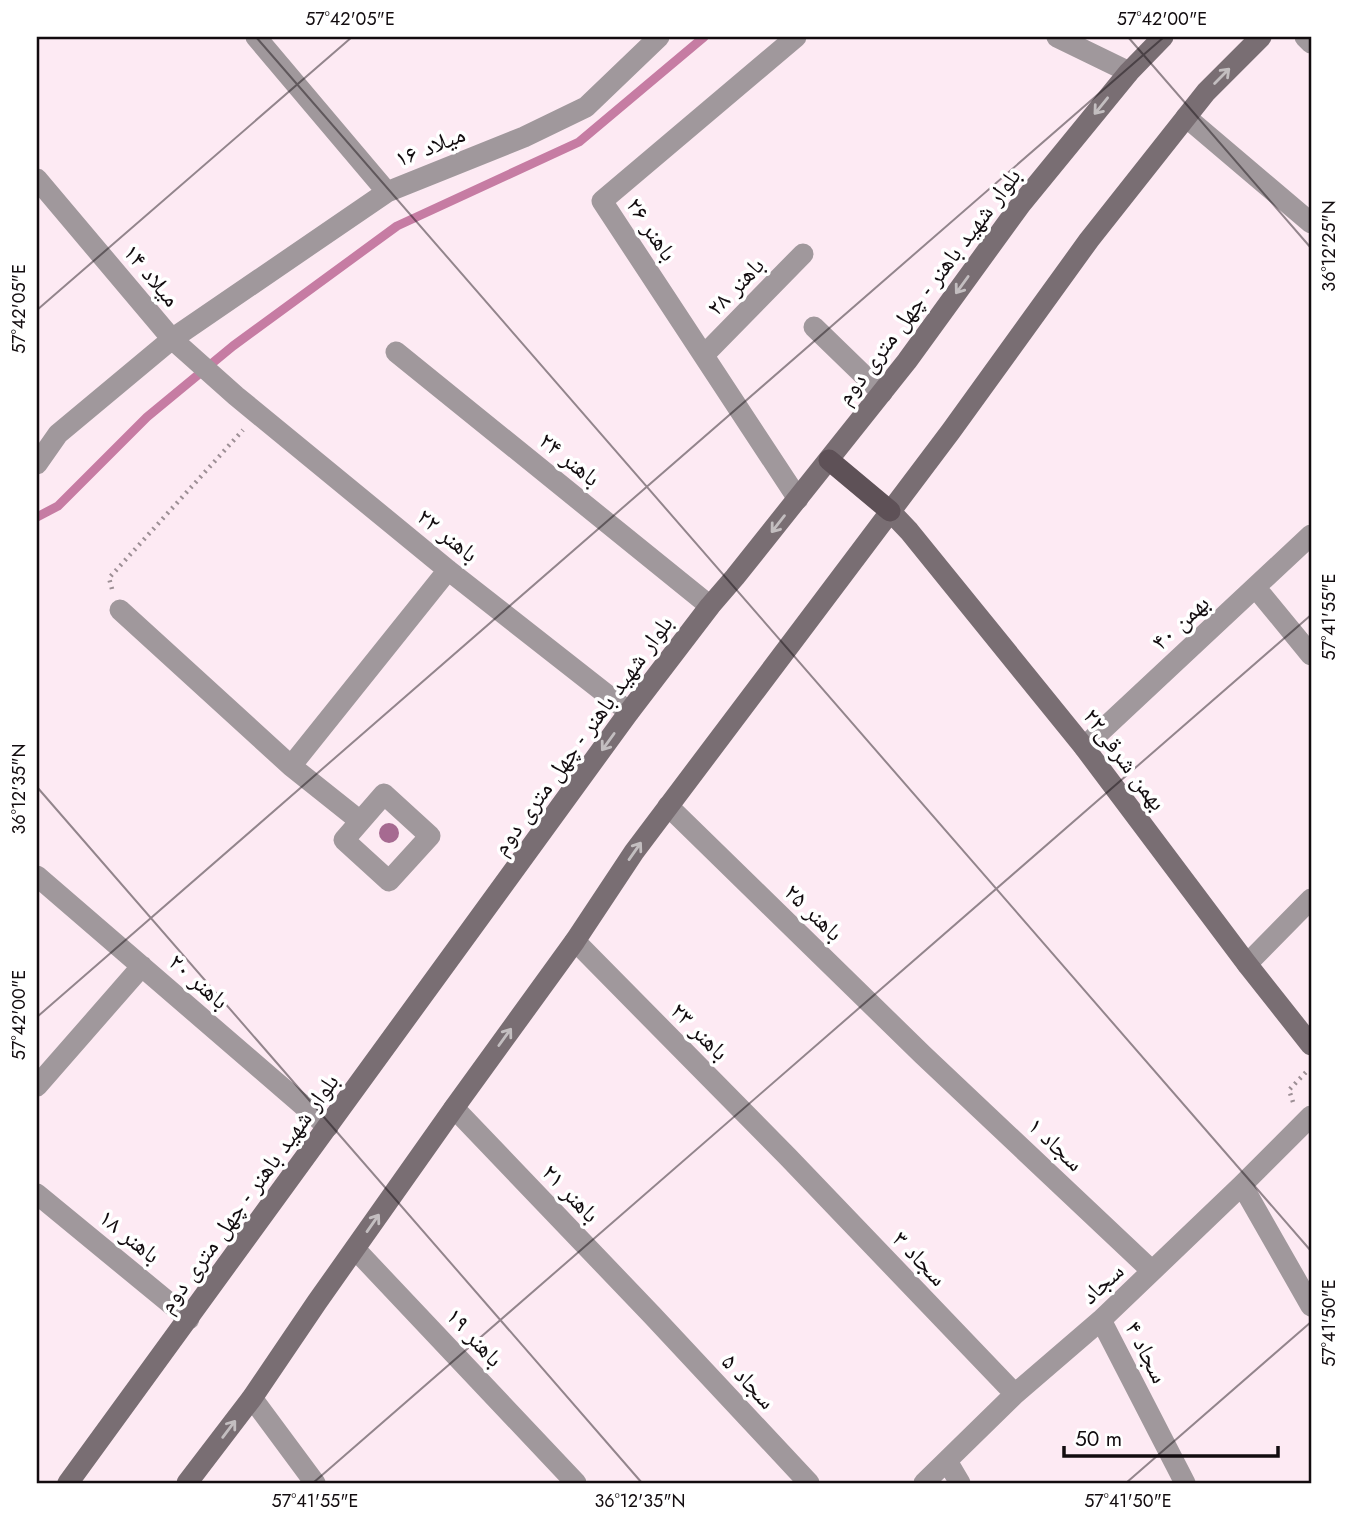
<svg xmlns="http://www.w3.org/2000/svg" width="1348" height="1520" viewBox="0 0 1348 1520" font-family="Jost,'Noto Naskh Arabic',sans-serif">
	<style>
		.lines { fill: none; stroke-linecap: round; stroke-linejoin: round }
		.stream { stroke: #c67ca3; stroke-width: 9 }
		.path { stroke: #9d8f95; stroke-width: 4.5; stroke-dasharray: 2 5; stroke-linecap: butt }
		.street { stroke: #a0989c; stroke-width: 21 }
		.secondary { stroke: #796e73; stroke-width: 21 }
		.primary { stroke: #5e5157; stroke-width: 21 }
		.tree { fill: #a66a91 }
		.oneway { stroke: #c3bec0 }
		.ticks { fill: none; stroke: #120c0f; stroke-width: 2; stroke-opacity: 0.45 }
		.labels { text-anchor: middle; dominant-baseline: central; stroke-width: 7; stroke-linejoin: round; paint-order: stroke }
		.street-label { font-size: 24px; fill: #120c0f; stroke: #fff }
		.neatline { fill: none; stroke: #120c0f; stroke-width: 2.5 }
		.ticks-label { font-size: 18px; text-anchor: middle; fill: #120c0f }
	</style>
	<rect width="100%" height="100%" fill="#fdeaf3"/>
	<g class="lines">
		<path class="stream" d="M37,517l21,-11 89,-89 86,-71 164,-120 182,-84 125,-105"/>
		<path class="path" d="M112,589l-3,-11 134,-148
			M1293,1102l-4,-12 19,-20"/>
		<path class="street" d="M256,37l131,155
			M796,37l-194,164 196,298
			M1057,37l72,35
			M1305,37l6,6
			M1186,117l125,106
			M37,179l135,160 64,57 212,174 181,142
			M814,327l68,66
			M396,352l314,254
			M704,355l99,-101
			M37,464l21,-30 114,-95 215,-147 137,-55 62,-30 73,-70
			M1256,588l55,67
			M120,610l171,156 69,55
			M1084,747l227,-212
			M291,766l157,-196
			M384,794l46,42 -41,45 -45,-41z
			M668,806l255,249 229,216
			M37,876l291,251
			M575,941l213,216 227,237
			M1247,964l64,-65
			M37,1086l105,-120
			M454,1108l198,207 157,168
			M1242,1185l69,121
			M37,1194l152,125
			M355,1249l221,234
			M1101,1320l84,163
			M252,1398l63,85
			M947,1461l13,22
			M924,1483l91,-89 86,-74 141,-135 69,-69"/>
		<path class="secondary" d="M890,511l19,20 175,216 163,217 64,81
			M68,1483l561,-771 81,-106 25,-29 172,-216 114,-157 108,-132 34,-35
			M187,1483l65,-85 65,-96 137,-194 121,-167 59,-89 317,-421 138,-191 117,-148 55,-55"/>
		<path class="primary" d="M829,460l61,51"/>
	</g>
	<circle class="tree" cx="389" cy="833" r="10"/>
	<defs><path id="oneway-shaft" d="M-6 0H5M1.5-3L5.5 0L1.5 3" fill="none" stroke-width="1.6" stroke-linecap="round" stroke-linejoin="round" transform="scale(1.75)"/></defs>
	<g class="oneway">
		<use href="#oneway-shaft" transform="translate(1222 76) rotate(-45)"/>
		<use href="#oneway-shaft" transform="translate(1101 106) rotate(129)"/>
		<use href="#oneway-shaft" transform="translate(962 285) rotate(126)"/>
		<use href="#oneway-shaft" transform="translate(778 524) rotate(128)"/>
		<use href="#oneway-shaft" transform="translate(608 742) rotate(126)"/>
		<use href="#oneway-shaft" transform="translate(635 851) rotate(-55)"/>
		<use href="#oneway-shaft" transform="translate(505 1037) rotate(-54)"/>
		<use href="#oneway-shaft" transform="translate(373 1223) rotate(-55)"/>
		<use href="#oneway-shaft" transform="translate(229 1429) rotate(-53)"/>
	</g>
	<path class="ticks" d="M256,37l1055,1214M1128,37l183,211M37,310l315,-273M37,787l605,696M37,1017l1127,-980M313,1483l998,-868M1126,1483l185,-161"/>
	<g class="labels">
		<g class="street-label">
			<text transform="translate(430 146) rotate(-22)">میلاد ۱۶</text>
			<text transform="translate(652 229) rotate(56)">باهنر ۲۶</text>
			<text transform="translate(152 275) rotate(50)">میلاد ۱۴</text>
			<text transform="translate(735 286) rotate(-46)">باهنر ۲۸</text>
			<text transform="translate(928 286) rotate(-53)">بلوار شهید باهنر - چهل متری دوم</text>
			<text transform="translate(570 459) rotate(39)">باهنر ۲۴</text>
			<text transform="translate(448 535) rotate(39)">باهنر ۲۲</text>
			<text transform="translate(1180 622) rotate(-43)">بهمن ۴۰</text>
			<text transform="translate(582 735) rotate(-54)">بلوار شهید باهنر - چهل متری دوم</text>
			<text transform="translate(1125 759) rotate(53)">۲۲بهمن شرقی</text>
			<text transform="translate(814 912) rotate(44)">باهنر ۲۵</text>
			<text transform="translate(199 981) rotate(41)">باهنر ۲۰</text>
			<text transform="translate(700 1031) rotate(45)">باهنر ۲۳</text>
			<text transform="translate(1056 1144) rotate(43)">سجاد ۱</text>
			<text transform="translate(248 1193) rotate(-54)">بلوار شهید باهنر - چهل متری دوم</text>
			<text transform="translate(571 1193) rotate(46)">باهنر ۲۱</text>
			<text transform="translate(130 1236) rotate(39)">باهنر ۱۸</text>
			<text transform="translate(920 1258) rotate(46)">سجاد ۳</text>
			<text transform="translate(1102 1283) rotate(-43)">سجاد</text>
			<text transform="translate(475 1337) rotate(47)">باهنر ۱۹</text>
			<text transform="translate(1147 1352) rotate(63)">سجاد ۴</text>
			<text transform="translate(749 1381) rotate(47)">سجاد ۵</text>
		</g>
	</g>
	<rect width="1348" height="1520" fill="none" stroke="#ffffff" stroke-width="77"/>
	<path d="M1064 1446v10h214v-10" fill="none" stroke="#120c0f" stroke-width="3.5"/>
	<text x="1075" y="1446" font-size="21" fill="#120c0f" stroke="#ffffff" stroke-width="5" paint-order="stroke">50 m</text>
	<rect x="38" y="38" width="1272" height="1444" class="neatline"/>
	<g class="ticks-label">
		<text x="350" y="25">57°42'05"E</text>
		<text x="1162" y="25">57°42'00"E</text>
		<text transform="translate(1329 246) rotate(-90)" y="6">36°12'25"N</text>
		<text transform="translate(19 309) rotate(-90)" y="6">57°42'05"E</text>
		<text transform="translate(1329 617) rotate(-90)" y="6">57°41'55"E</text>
		<text transform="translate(19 789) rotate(-90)" y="6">36°12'35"N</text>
		<text transform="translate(19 1015) rotate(-90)" y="6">57°42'00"E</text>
		<text transform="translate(1329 1323) rotate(-90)" y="6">57°41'50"E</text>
		<text x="315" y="1507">57°41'55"E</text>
		<text x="640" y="1507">36°12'35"N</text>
		<text x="1128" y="1507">57°41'50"E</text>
	</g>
</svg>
